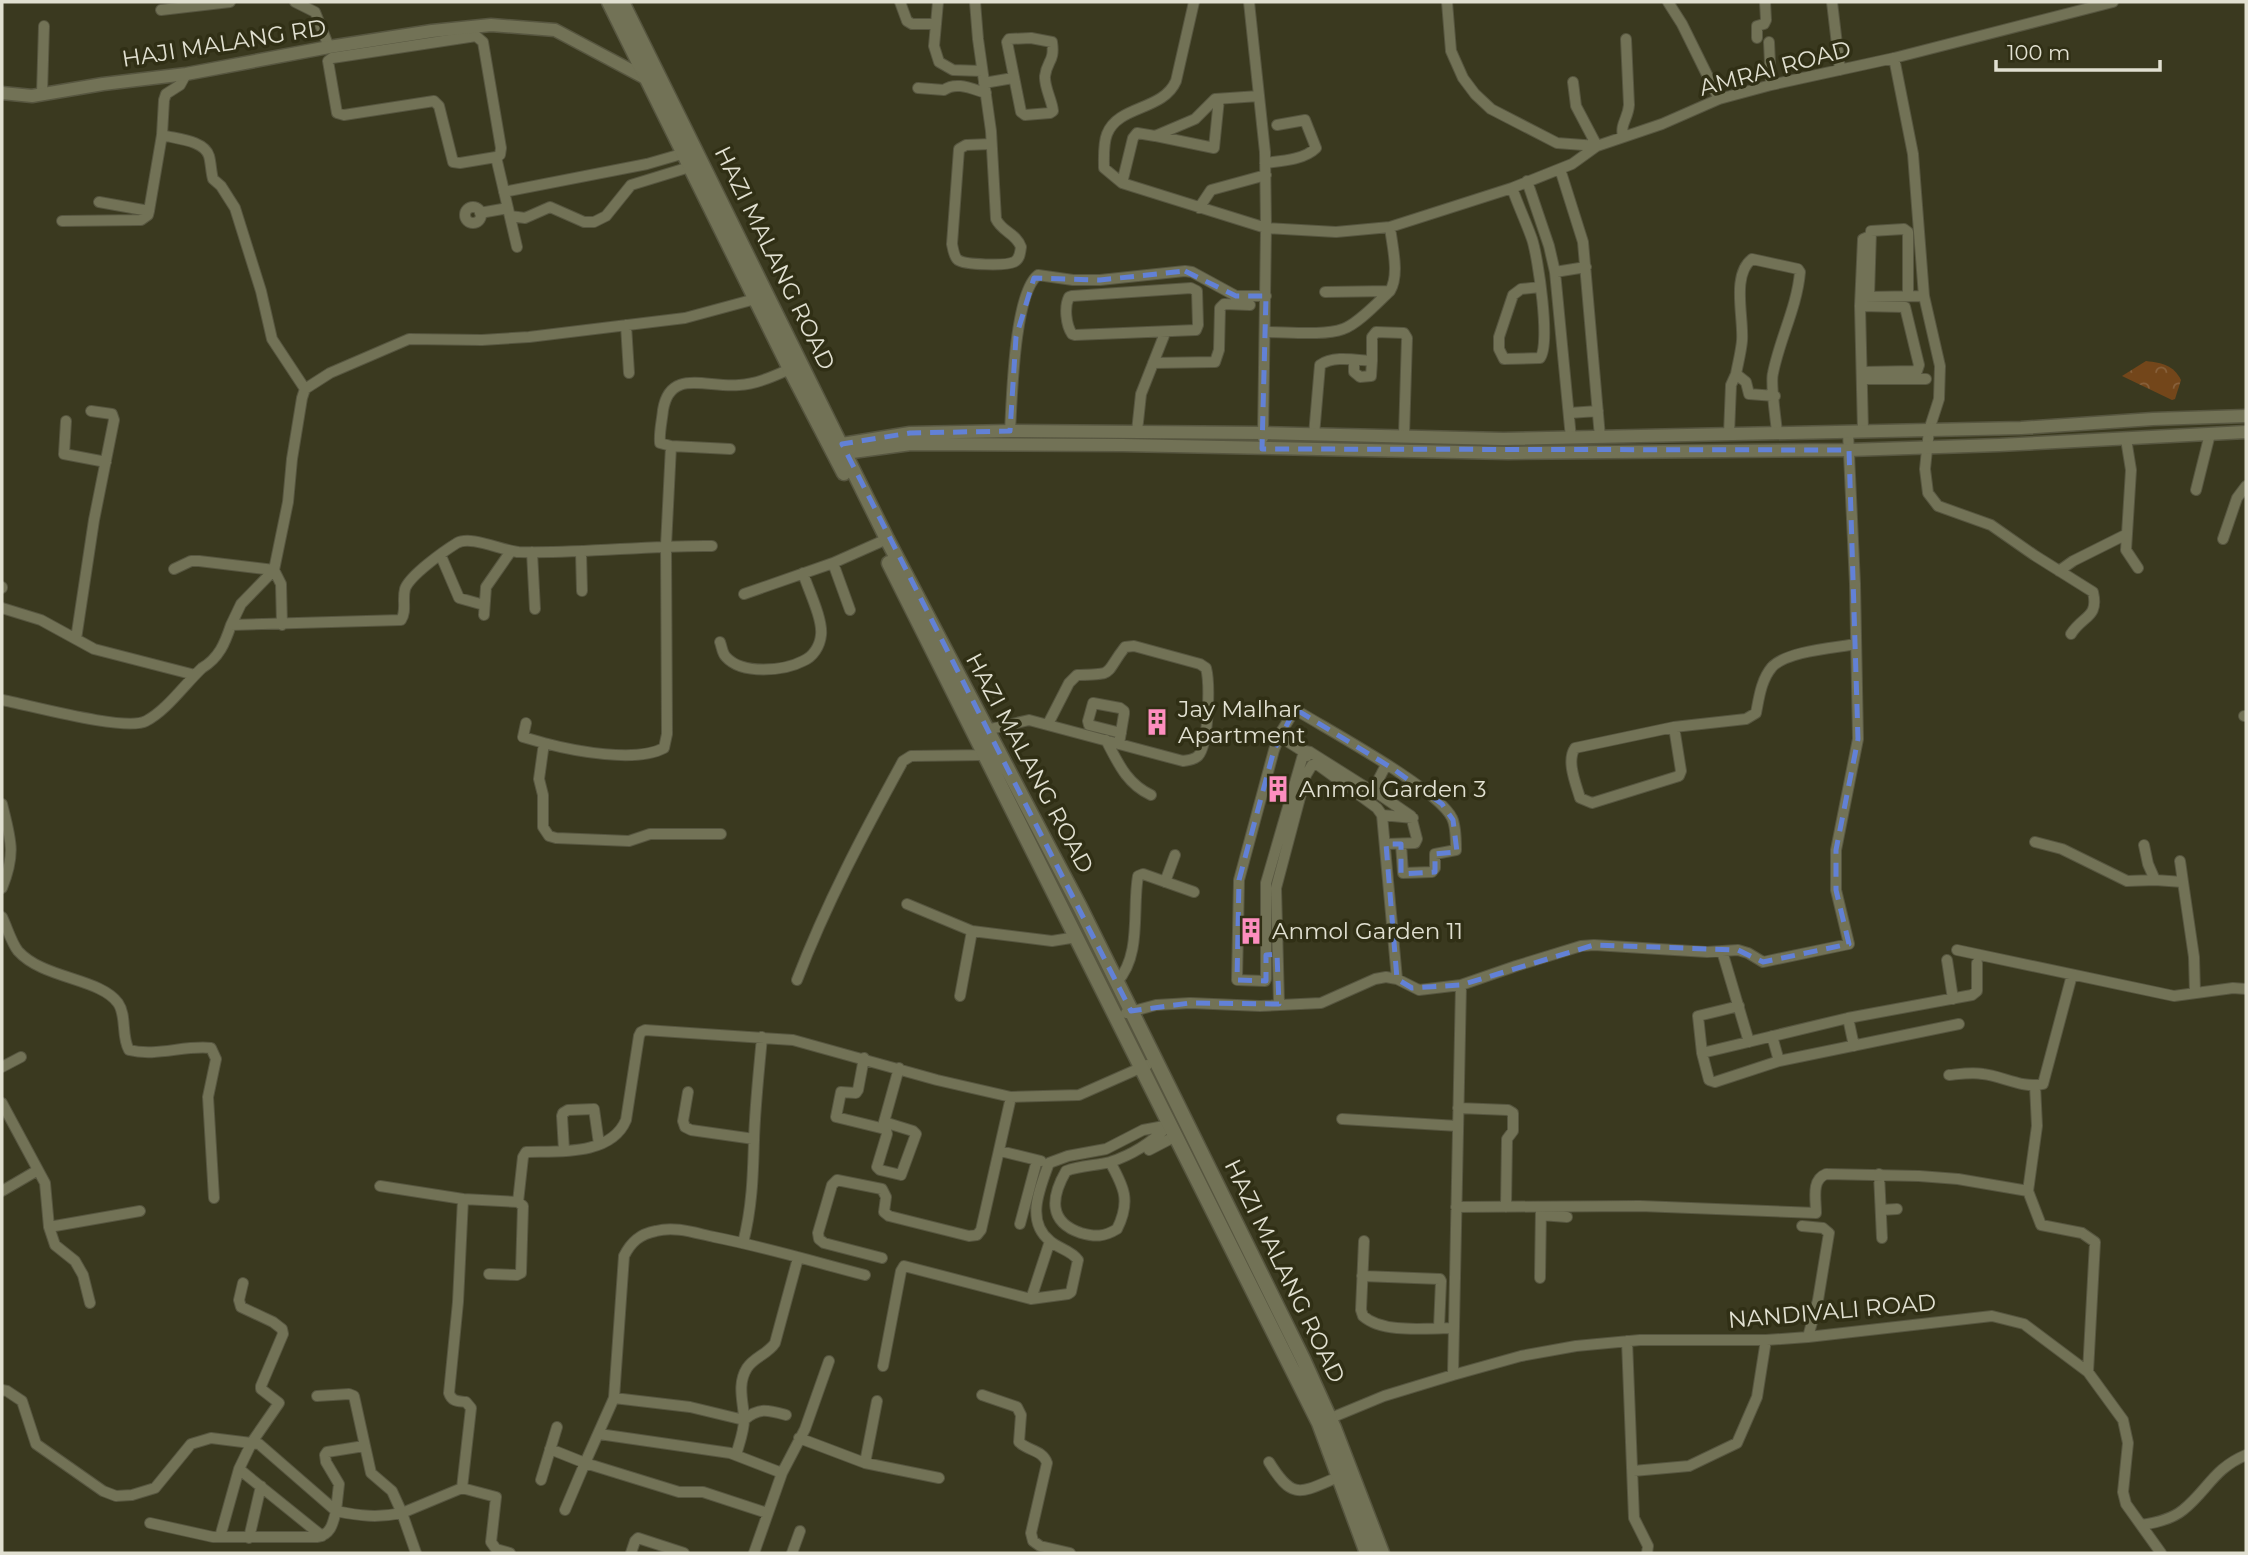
<svg xmlns="http://www.w3.org/2000/svg" width="2248" height="1555" viewBox="0 0 2248 1555" font-family="Montserrat,sans-serif">
	<style>
		.forest { fill: url(#forest-crowns) }
		.lines { fill: none; stroke-linecap: round; stroke-linejoin: round }
		.minor-casing { stroke: #575640; stroke-width: 12 }
		.tertiary-casing { stroke: #575640; stroke-width: 15 }
		.secondary-casing { stroke: #575640; stroke-width: 17 }
		.minor { stroke: #727256; stroke-width: 10 }
		.tertiary { stroke: #727256; stroke-width: 12 }
		.secondary { stroke: #727256; stroke-width: 14 }
		.marked { fill: none; stroke: #6281d6; stroke-width: 5; stroke-dasharray: 14 9; stroke-linejoin: round }
		.labels { text-anchor: middle; dominant-baseline: central; stroke-width: 7; stroke-linejoin: round; paint-order: stroke }
		.street-label { font-size: 23px; fill: #e1e0d1; stroke: #302f15 }
		.poi-label { font-size: 23px; fill: #e1e0d1; stroke: #302f15; text-anchor: start }
	</style>
	<defs>
		<pattern id="forest-crowns" width="20" height="18" patternUnits="userSpaceOnUse" patternTransform="scale(1.75)"><rect width="20" height="18" fill="#73461a"/><path d="M2 6a3 3 0 1 1 6 0M12 15a3 3 0 1 1 6 0" fill="none" stroke="#87603a"/></pattern>
	</defs>
	<rect width="100%" height="100%" fill="#3a391f"/>
	<path class="forest" d="M2146,361c17,2 27,4 35,19l-6,19 -3,1 -50,-24z"/>
	<g class="lines">
		<defs>
			<path id="minor" d="M295,2l20,10 14,35
				M900,2l7,19 5,3h23
				M938,2l-4,44 5,16 14,8 29,1
				M975,2l3,37 13,92 5,88c6,13 20,14 25,28 -1,6 -1,12 -7,15 -8,4 -49,3 -56,-2 -4,-3 -5,-11 -6,-16l7,-95 7,-4 25,-1
				M1194,2l-18,79c-13,30 -58,24 -69,53 -4,10 -3,24 -3,34l18,15 144,45 -3,210
				M1249,2l16,150 1,76 70,4 54,-5 122,-39 60,-24 25,-18
				M1447,2l4,49 12,27 12,16 16,15 66,34 40,3 65,-22 57,-25 52,-14 123,-27 219,-56
				M1668,2l14,22 37,75
				M1832,2l8,68
				M161,10l69,-8
				M476,36l7,6 18,106 -1,7 -4,2 -36,6 -7,-1 -14,-56 -5,-5 -90,14 -7,-2 -9,-52 4,-3z
				M1031,38l21,4c3,20 -5,18 -7,34 -1,11 7,24 8,35l-3,2 -25,2 -4,-3 -14,-70 2,-3z
				M1757,38v-12l7,-2 2,-4 -1,-18
				M1769,42l2,43
				M1894,58l19,96 11,142 16,70 -1,33 -10,31 -4,39 3,24 10,13 53,19 43,30 59,37c6,26 -10,23 -22,42
				M1573,82l3,24 21,40
				M984,83l29,-5
				M918,88l26,2c12,-9 28,-1 42,3
				M42,94l2,-68
				M162,135c14,4 42,5 47,21 2,7 2,16 4,23l8,7 14,22 26,83 11,48 33,50
				M1156,136l58,12 5,-49
				M1623,137c-3,-14 5,-18 6,-32l-3,-66
				M496,157l21,90
				M1265,163c16,-2 39,-3 51,-15l-11,-28 -28,5
				M1560,169l23,73 17,195
				M1527,181l22,65 6,26 16,166
				M1122,183l11,-45 4,-5 18,3 40,-17 20,-20 44,-3
				M1512,188c6,17 14,34 20,51 6,18 19,106 8,119l-36,1 -5,-10v-12l14,-42 8,-6 19,-2
				M504,192l143,-28 38,-11
				M99,202l50,9 13,-76 2,-35 2,-6 14,-9 6,-11
				M465 215a8 8 0 1 1 16 0a8 8 0 1 1-16 0Z
				M1199,208l12,-18 55,-15
				M480,213l28,-5
				M510,216l15,2 25,-11 34,15h10l12,-6 25,-31 62,-19
				M62,221l79,-1 7,-5 1,-4
				M1555,272l31,-5
				M1191,288l6,3 1,34 -2,5 -121,5 -3,-1c-6,-9 -8,-27 -3,-37l3,-1z
				M1325,292l65,-1
				M1869,296l2,-65 33,-2 4,3v64
				M1865,297l59,-1
				M1860,306l45,1 14,58 -2,6h-3l-52,1
				M626,325l3,48
				M1266,332c22,0 58,4 77,-3 15,-5 35,-27 47,-38 10,-17 2,-45 0,-64
				M1354,360v12l6,5 11,-1 1,-15
				M1153,363l62,-1 4,-12 1,-42 4,-4 26,1
				M1862,379h64
				M1775,396l-26,-2 -3,-12 -10,-8c2,-11 5,-22 6,-33 2,-23 -11,-66 10,-82l46,10 2,3c-3,35 -20,66 -27,101 -3,10 3,46 4,60
				M1569,413l29,-2
				M66,421l-2,33 42,8
				M1010,431c2,-32 4,-138 28,-156l35,5h27l85,-9 7,1 44,24h30
				M1137,431l4,-37 24,-61
				M1863,431l-3,-125 3,-67 7,-3
				M1729,434l2,-49 5,-11
				M1314,435l6,-70c13,-10 36,-5 52,-4v-24l4,-5 28,1 3,5 -3,98
				M2126,439l5,31 -5,80 12,18
				M671,446l-5,100 1,188 -3,14c-28,15 -90,3 -120,-5l-5,36 4,16v32l6,9 7,2 73,3 21,-7h71
				M730,449l-59,-3 -11,-3c-1,-11 2,-22 3,-33 7,-42 43,-22 76,-25 18,-1 35,-9 51,-16
				M2196,490l14,-56
				M2223,539l14,-41 9,-12
				M532,552l3,57
				M581,552l1,39
				M441,556l18,42 25,7
				M833,563l17,47
				M174,569l17,-8h8l75,9 7,14 1,41
				M2059,571l14,-10 52,-26
				M2,588v-1
				M744,594l89,-31 54,-24
				M2,608l39,12 53,29 101,26
				M484,615l2,-28 25,-36
				M231,625l10,-21 33,-34 14,-68 4,-43 10,-61 3,-9 25,-16 79,-34 73,1 47,-3 156,-19 74,-20
				M76,639l18,-119 20,-100 -2,-6 -21,-3
				M720,642c2,5 2,11 6,15 16,18 58,14 77,4 10,-4 17,-15 18,-26 2,-16 -13,-46 -18,-62
				M2,700c27,5 124,32 144,21 20,-10 39,-37 56,-53 17,-10 23,-25 29,-43l170,-5c6,-9 1,-20 4,-31 4,-13 39,-38 52,-46 14,-8 45,8 62,9 65,2 128,-7 193,-6
				M2244,716h2
				M526,723l-3,14 21,6
				M1674,727l7,44 -2,5 -87,27 -12,-5c-4,-14 -14,-37 -5,-50z
				M1674,727l72,-8 10,-6c3,-15 5,-33 16,-46 15,-16 62,-19 84,-23
				M986,730l43,-10 154,41c5,-1 11,-1 15,-5 11,-11 12,-73 8,-88l-6,-4 -66,-18 -9,1c-22,28 -8,27 -48,28l-8,8 -21,41
				M1279,736l25,16 3,4
				M1106,740c12,23 21,44 45,55
				M1119,744l5,-30v-3l-4,-3 -27,-5 -5,18 1,4 32,8
				M1367,788l-57,-36 -5,-1 -2,4 -37,128v96l-1,2 -28,-1 2,-100 35,-130 7,-18 12,-19h8c31,19 138,77 151,105 4,8 4,23 4,32l-21,4v14l-3,4 -29,1 -2,-29
				M2,804c9,36 14,49 0,84
				M1382,815l31,3
				M2035,842l27,7 65,32 28,-1
				M1386,844l29,-1 2,-4 -6,-23 -38,-26 13,-25
				M2144,845l4,19 7,16 28,2 11,75 1,36
				M2180,861l3,21
				M1165,882l10,-27
				M907,904l65,27 80,10 25,-4
				M2,917c5,10 9,25 16,34 25,28 82,27 100,52 9,13 3,33 11,47 27,7 55,-5 82,-2l5,11 -8,38 6,101
				M1957,950l217,46 59,-8 13,1
				M1722,951l27,91
				M1947,960l6,39
				M797,980c29,-76 67,-148 106,-219l8,-5 74,-1 4,-3
				M1117,982c25,-27 15,-73 21,-106l5,-2 51,18
				M960,996l12,-65
				M1279,1004l-3,-116 30,-113 6,-10h6l59,43 5,7 15,164
				M1126,1013l30,-8 34,-2 70,3 61,-3 54,-24 11,-2 11,2 22,11 42,-5 55,-19 65,-20 13,-1 113,7 31,-2 10,3 15,9 86,-18 -13,-54v-40l22,-111 -3,-155 -7,-152
				M1848,1018l6,28
				M1959,1024l-180,37 -64,21 -6,-2 -7,-27 146,-35 124,-23 5,-4v-28
				M1772,1036l7,25
				M1702,1053l-4,-37 41,-10
				M864,1058l-6,32 -2,3 -15,-1 -5,25 49,12
				M2,1067l19,-10
				M1949,1075c11,-1 23,-3 34,-1 19,2 40,15 60,10l29,-109
				M688,1092l-5,29 2,6 6,3 63,9
				M2,1103l43,80 4,44 6,18 20,16 8,14 7,28
				M1458,1108l50,2 5,3v18l-6,8 -1,68
				M1342,1119l116,7
				M884,1122l29,9 3,3 -15,41 -21,-5 -3,-3 10,-33 -3,-12 15,-54
				M564,1150l-2,-34 1,-3 5,-3 26,-1 5,35
				M1149,1150l27,-14
				M1000,1151l41,10
				M1110,1162c14,25 21,39 7,67 -13,8 -22,8 -36,4 -33,-11 -30,-36 -15,-62 15,-6 30,-5 44,-9 22,-7 42,-20 58,-36
				M1879,1174l3,64
				M380,1186l83,13 -5,103 -9,91c3,9 9,8 17,9l5,6 -9,80
				M2,1191l36,-21
				M2028,1191l9,-65 -2,-41
				M463,1199l55,3 5,4 -2,67 -4,2 -28,-1
				M518,1202l5,-45 3,-5c32,-1 85,4 100,-32l13,-84 2,-4 4,-2 148,10 144,40 74,17 68,-2 68,-30
				M1456,1207l184,-1 176,7c0,-14 -5,-33 10,-39l93,2 39,3 70,12 13,34 41,8 13,9 -7,130
				M1881,1210l16,-1
				M1541,1215l26,2
				M1020,1224l17,-64
				M1802,1226l21,2 6,5 -11,67 -10,37
				M49,1227l91,-16
				M1364,1241l-3,69 2,6c20,18 65,12 91,12
				M743,1243c9,-35 10,-67 11,-103 1,-34 5,-69 8,-103
				M882,1258l-58,-15 -5,-4 -1,-6 14,-48 5,-5 45,9 4,8 -2,15 5,4 80,20 8,-1 4,-5 30,-133
				M1362,1276l78,3 1,2 -2,47
				M1540,1278l1,-71
				M1031,1299l19,-58
				M1627,1341l7,177 14,28 -1,7
				M883,1366l18,-95 3,-5 127,33 37,-5 3,-2 7,-32c-7,-10 -19,-11 -28,-19 -25,-20 -10,-53 -1,-78l19,-7 38,-7 37,-19 27,-5
				M1453,1375l8,-390
				M2,1390l5,1 15,10 14,43 67,47 13,5 16,-1 23,-7 36,-44 20,-6 48,6 77,67 3,-27 -13,-22 -1,-7 2,-3 37,-6
				M982,1395l35,12 4,8 -2,27c9,9 24,8 28,21l-16,70 2,8 7,5 30,7
				M317,1396l32,-2 5,2 17,77 21,18 10,22 60,-25 34,9 -5,45 5,7 14,4
				M614,1398l-29,65 94,29h24l64,21
				M744,1420l-54,-13 -76,-9 10,-142c7,-14 16,-22 32,-25 19,-5 39,2 58,6 51,10 101,25 151,38
				M744,1420c15,-13 24,-10 42,-5
				M1326,1420l58,-24 69,-21 68,-19 55,-10 64,-6h126l42,-3 184,-21 32,8 64,48 35,48 5,23 -5,49 3,12 35,49
				M599,1434l131,19 52,20
				M799,1438l66,25 74,15
				M550,1449l35,14 -20,47
				M736,1455c3,-11 9,-26 8,-38 -1,-16 -7,-33 3,-49 7,-11 21,-14 28,-25l23,-85
				M1269,1462c24,39 31,31 69,15
				M865,1463l12,-62
				M239,1469l83,67
				M1633,1471l56,-5 48,-23 20,-46 9,-57
				M541,1480l16,-53
				M150,1523l63,14h104c14,-2 16,-14 19,-26 24,5 42,7 66,2l14,40
				M2141,1525c14,-2 31,-6 42,-15 24,-19 31,-42 63,-55
				M220,1537l19,-68 13,-27 27,-39 -18,-14v-3l22,-52 -1,-5 -9,-7 -32,-15 -2,-7 4,-17
				M249,1538l12,-52
				M631,1553l4,-12 3,-3 46,15
				M754,1553l28,-80 23,-44 24,-68
				M792,1553l8,-22"/>
			<path id="tertiary" d="M2,93l30,3 71,-12 83,-10 143,-27 103,-16 59,-6 64,5 96,51
				M832,447l10,-3 68,-11 100,-2 253,2 240,6 518,-11 132,-9 93,-3
				M836,456l9,-3 66,-9 211,1 386,8 341,-3 150,-5 247,-13"/>
			<path id="secondary" d="M609,2l181,367 54,104
				M622,2l265,537 193,368 223,452 31,69 48,125
				M889,563l430,860 48,130"/>
		</defs>
		<use href="#minor" class="minor-casing"/>
		<use href="#tertiary" class="tertiary-casing"/>
		<use href="#secondary" class="secondary-casing"/>
		<use href="#minor" class="minor"/>
		<use href="#tertiary" class="tertiary"/>
		<use href="#secondary" class="secondary"/>
	</g>
	<path class="marked" d="M1185,271l51,25h30l-4,153 587,1 9,289 -22,111v40l13,54 -86,18 -25,-12 -144,-5 -133,40 -49,3 -15,-9 -11,-135h15v30l34,-2v-18l22,-2 -4,-32 -11,-16 -50,-36 -97,-59 -21,41 -35,130 -2,100 29,1v-26l11,-1 2,50 -89,-1 -59,8 -289,-567 68,-11 100,-2 6,-94 18,-59 66,2z"/>
	<defs>
		<symbol id="building-bare" viewBox="-9 -9 18 18"><path d="M-4-6H4V6H1V3H-1V6H-4ZM-2.5-4.3h1.7v1.8h-1.7ZM.8-4.3h1.7v1.8H.8ZM-2.5-1h1.7V.8h-1.7ZM.8-1h1.7V.8H.8Z" fill="#fd8ebf" stroke="#302f15" stroke-width="2.5" paint-order="stroke"/></symbol>
	</defs>
	<g fill-rule="evenodd">
		<use href="#building-bare" x="1138" y="703" width="38" height="38"/>
		<use href="#building-bare" x="1259" y="770" width="38" height="38"/>
		<use href="#building-bare" x="1232" y="912" width="38" height="38"/>
	</g>
	<g class="labels">
		<g class="street-label">
			<text transform="translate(224 43) rotate(-9)">HAJI MALANG RD</text>
			<text transform="translate(1775 68) rotate(-15)">AMRAI ROAD</text>
			<text transform="translate(775 258) rotate(64)">HAZI MALANG ROAD</text>
			<text transform="translate(1030 763) rotate(62)">HAZI MALANG ROAD</text>
			<text transform="translate(1285 1271) rotate(64)">HAZI MALANG ROAD</text>
			<text transform="translate(1832 1311) rotate(-5)">NANDIVALI ROAD</text>
		</g>
		<g class="poi-label">
			<text x="1178" y="709">Jay Malhar<tspan x="1178" dy="26">Apartment</tspan></text>
			<text x="1299" y="789">Anmol Garden 3</text>
			<text x="1272" y="931">Anmol Garden 11</text>
		</g>
	</g>
	<rect width="2248" height="1555" fill="none" stroke="#e1e0d1" stroke-width="7"/>
	<path d="M1996 60v10h164v-10" fill="none" stroke="#e1e0d1" stroke-width="3.5"/>
	<text x="2007" y="60" font-size="21" fill="#e1e0d1" stroke="#302f15" stroke-width="5" paint-order="stroke">100 m</text>
</svg>
